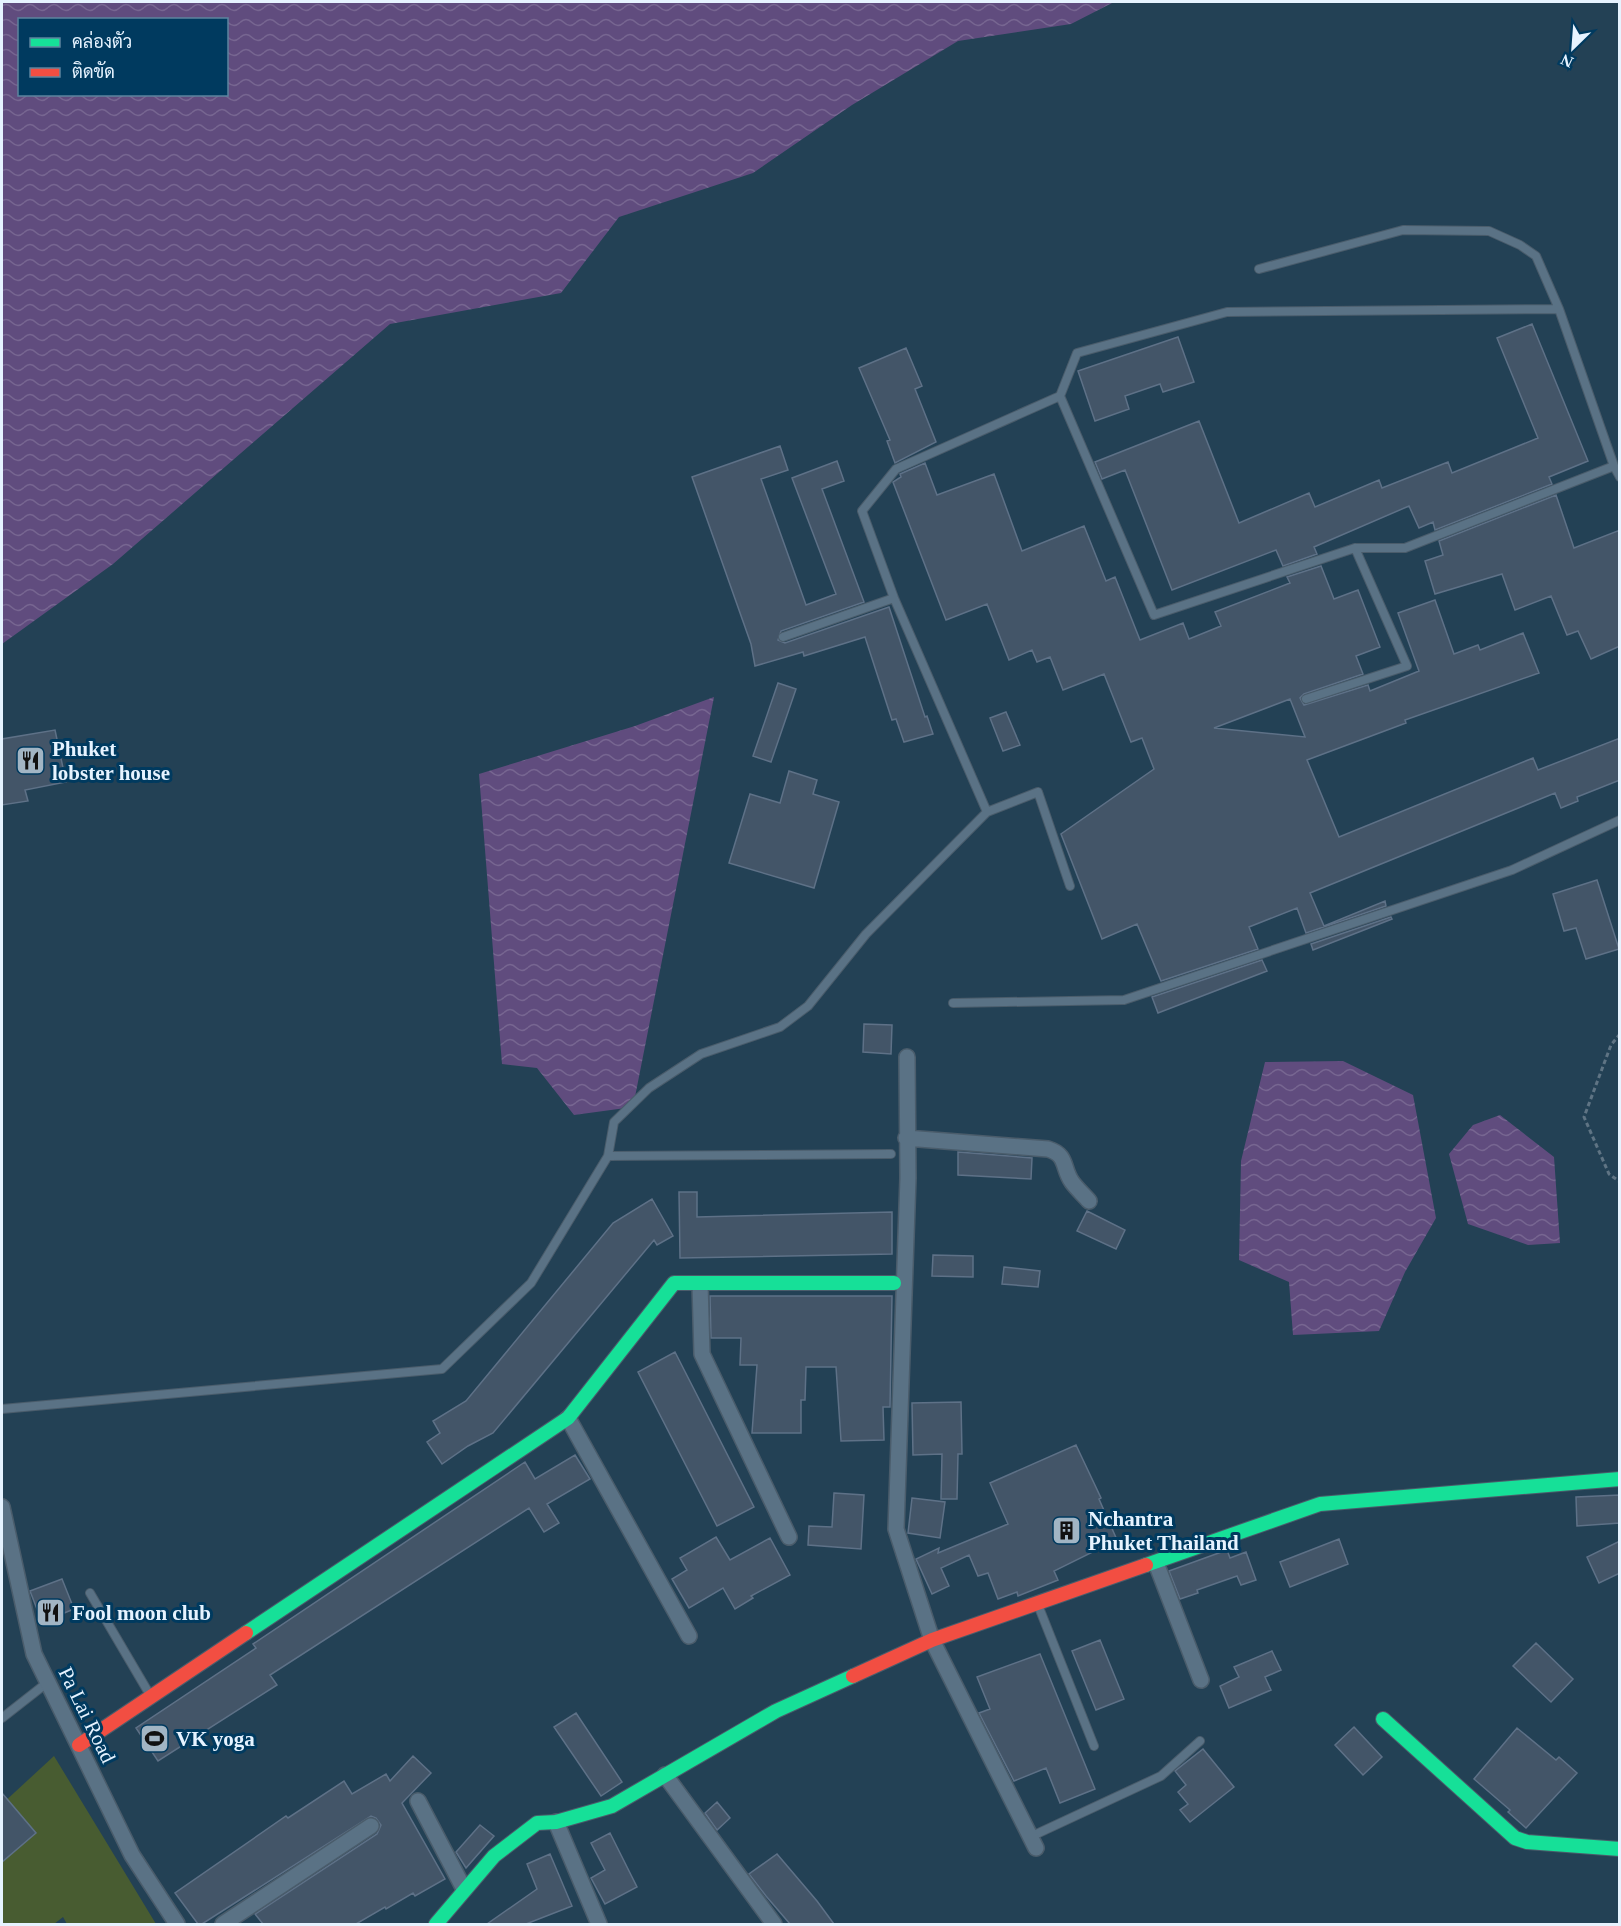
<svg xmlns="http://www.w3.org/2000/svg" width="1621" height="1926" viewBox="0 0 1621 1926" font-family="'Times New Roman',Sarabun,serif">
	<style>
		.garden { fill: #485c31 }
		.water { fill: url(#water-waves); fill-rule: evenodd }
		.building { fill: #435568; stroke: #5e7187; stroke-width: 1.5; fill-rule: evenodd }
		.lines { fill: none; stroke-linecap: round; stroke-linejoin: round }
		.lane-casing { stroke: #4a5c6b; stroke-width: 10 }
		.street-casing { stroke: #4a5c6b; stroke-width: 18 }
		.fast-casing { stroke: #4a5c6b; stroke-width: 16 }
		.jam-casing { stroke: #4a5c6b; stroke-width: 16 }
		.path { stroke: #5f7484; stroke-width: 3; stroke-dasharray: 4.5 3; stroke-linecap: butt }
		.lane { stroke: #5a7285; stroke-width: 8 }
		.street { stroke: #5a7285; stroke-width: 15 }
		.fast { stroke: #16e098; stroke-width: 14 }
		.jam { stroke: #f24e42; stroke-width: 14 }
		.labels { text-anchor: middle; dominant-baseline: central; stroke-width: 6; stroke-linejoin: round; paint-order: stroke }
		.poi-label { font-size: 21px; font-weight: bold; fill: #e6f3ff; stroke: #003a5f; text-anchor: start }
		.street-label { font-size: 21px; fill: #e6f3ff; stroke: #003a5f }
	</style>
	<defs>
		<pattern id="water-waves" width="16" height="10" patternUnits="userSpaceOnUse" patternTransform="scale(1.5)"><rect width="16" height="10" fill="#604c7e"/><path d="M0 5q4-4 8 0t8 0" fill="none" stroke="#776691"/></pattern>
	</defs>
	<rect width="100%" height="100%" fill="#234155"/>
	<path class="garden" d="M54,1756l102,168h-89l-4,-7 -9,7h-52v-120z"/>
	<path class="water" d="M2,2h1112l-43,22 -113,17 -106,64 -99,68 -134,44 -58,76 -171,31 -277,240 -111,80zM20,20h206v74h-206z
		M714,697l-81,410 -59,8 -37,-47 -35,-4 -23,-290 156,-48z
		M1343,1061l70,34 23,123 -31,54 -26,59 -86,4 -4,-53 -50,-22 2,-99 24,-99z
		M1500,1115l54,42 6,86 -32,2 -60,-21 -19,-70 24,-29z"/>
	<path class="building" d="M1532,324l56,137 -39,16 3,7 -117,46 -2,-8 -14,6 -10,-22 -95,41 3,7 -34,12 -7,-16 -104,40 -47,-120 -23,9 -7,-17 104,-41 40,102 70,-30 6,14 64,-27 3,8 66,-26 4,11 86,-35 -41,-100z
		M1178,337l16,45 -31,10 -3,-8 -35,12 4,13 -34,12 -17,-50z
		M906,348l16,38 -7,3 21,53 -41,21 -8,-22 3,-1 -31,-72z
		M780,446l8,24 -27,9 45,126 30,-11 -44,-116 45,-17 7,20 -22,8 42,113 -83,29 -3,9 7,3 104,-36 36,110 2,-1 6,18 -29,8 -8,-23 -4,1 -27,-83 -61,19 -1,-4 -48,14 -4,-22 -59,-167z
		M925,463l12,32 57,-21 28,77 62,-25 22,55 9,-4 25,63 43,-17 6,16 32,-13 -6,-14 75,-29 -3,-6 34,-11 13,33 24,-9 22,57 -24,9 7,18 -59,20 -4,4 4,7 64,-20 2,6 49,-20 -21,-58 37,-13 19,54 24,-9 2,5 43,-17 16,40 -134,47 1,3 -99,37 32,77 194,-79 5,12 82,-32v42l-43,17 1,4 -17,7 -6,-15 -245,100 14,33 61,-25 1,5 -80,27 -9,-25 -48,19 9,22 -97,32 -24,-57 -35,15 -41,-105 93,-65 -12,-31 -11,4 -27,-68 -41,16 -13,-33 -13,5 -5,-12 -23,10 -22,-56 -41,16 -53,-138 8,-5 -1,-3zM1290,699l15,38 -91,-9z
		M1556,495l18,53 46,-18v116l-29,13 -13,-28 -11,4 -16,-39 -36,14 -13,-36 -67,20 -10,-33 18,-6 -4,-14z
		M778,683l18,6 -25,73 -18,-6z
		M1006,712l14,33 -17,6 -13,-33z
		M55,730l11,52 -41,8 3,11 -26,4v-66z
		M789,771l28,9 -4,14 26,8 -25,86 -85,-25 21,-69 30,9z
		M1597,880l22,69 -33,10 -10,-31 -12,3 -11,-37z
		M1391,917l1,2 -79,31 -2,-6z
		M1262,960l5,11 -109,42 -6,-16z
		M864,1024l28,1 -1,29 -28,-2z
		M958,1152l74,6 -1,21 -73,-4z
		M679,1192h18v25l195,-5v42l-212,4z
		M652,1199l21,37 -16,9 -3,-5 -161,193 -25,13 -26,18 -15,-22 13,-9 -7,-12 33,-20 147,-178z
		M1087,1211l38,19 -9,19 -39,-18z
		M933,1255l40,1v21l-41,-1z
		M1004,1267l36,4 -2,16 -36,-3z
		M710,1296h182l-2,111h-7l1,33 -43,1 -5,-74h-30l-1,33h-4v33h-49l5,-68h-17l1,-27h-30z
		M675,1352l79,155 -37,19 -79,-154z
		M961,1402l1,52h-4l-1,45h-16l1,-45 -29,1 -1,-52z
		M1076,1445l25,53 -2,1 18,41 -63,31 4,9 -40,16 -1,-4 -19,7 -10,-26 -10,3 -9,-21 -28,13 8,18 -17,8 -16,-35 23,-11 -1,5 70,-29 -18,-41z
		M575,1455l15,24 -43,25 12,19 -15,9 -15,-24 -259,167 7,10 -119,76 -22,-33 120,-80 -3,-4 272,-182 10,17z
		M834,1493l30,2 -3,54 -53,-4 1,-19 23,1z
		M1620,1495v28l-43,3 -1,-29z
		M912,1498l33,4 -5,36 -32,-5z
		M716,1537l14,23 40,-22 20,37 -39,21 2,2 -18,11 -12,-21 -34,20 -17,-29 15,-9 -7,-12z
		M1339,1539l9,25 -58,23 -10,-25z
		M1620,1541v32l-21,10 -12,-26z
		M1227,1550l3,8 16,-6 10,28 -15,5 -4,-9 -40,14 1,3 -18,6 -11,-28z
		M62,1579l12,30 -32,13 -12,-31z
		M1100,1640l24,59 -28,11 -24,-59z
		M1536,1643l37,36 -22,23 -38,-36z
		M1272,1651l9,19 -16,7 6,13 -42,18 -9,-22 19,-9 -5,-10z
		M1040,1654l55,135 -35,14 -14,-35 -32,13 -35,-68 11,-4 -13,-32z
		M576,1713l46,69 -21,14 -47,-69z
		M1354,1727l28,30 -19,18 -28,-30z
		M1517,1728l39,32 3,-3 18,16 -51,55 -18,-16 2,-2 -36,-31z
		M1203,1749l31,38 -44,35 -10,-12 8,-6 -10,-12 8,-7 -11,-14z
		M413,1756l18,17 -29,30 43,76 -30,17 -2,-3 -27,16 -1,-2 -29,17h-93l-8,-10 122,-80 4,-9 -5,-7 -5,-2 -169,108h-4l-23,-31 111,-77 2,2 56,-37 8,13 34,-20 4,7z
		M2,1793l34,40 -34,29z
		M717,1802l13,16 -13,12 -12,-17z
		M480,1825l14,11 -28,32 -10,-16z
		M610,1833l27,54 -32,17 -14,-26 14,-8 -14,-27z
		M550,1854l22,52 -46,18h-39l50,-35 -10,-25z
		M777,1854l40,47 17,23h-44l-24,-28 -17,-22z"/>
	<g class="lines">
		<defs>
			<path id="lane" d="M1259,269l144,-39 86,1 31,14 16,11 23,53
				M1060,396l17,-43 150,-41 332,-3 55,157
				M783,637l111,-39
				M1306,699l101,-33 -52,-118
				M987,812l51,-20 32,94
				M953,1003l171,-3 388,-130 108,-50
				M608,1156l6,-34 35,-34 52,-34 79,-27 28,-21 58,-72 121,-122 -93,-214 -32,-87 34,-42 164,-73 94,219 201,-67h50l209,-82 6,11
				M2,1409l440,-40 89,-86 77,-127 283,-2
				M90,1593l60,102
				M1038,1605l56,141
				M2,1718l46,-36
				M1030,1837l131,-61 39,-35"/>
			<path id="street" d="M907,1057l1,121 -12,351 36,111 104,208
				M906,1138l142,11c20,6 14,19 24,33 5,7 12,13 17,19
				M700,1284l2,70 87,183
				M568,1418l121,218
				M2,1507l32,147 98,201 45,69
				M1156,1563l45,117
				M665,1775l109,149
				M418,1801l46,88
				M556,1822l43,102
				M223,1924l148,-98"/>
			<path id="fast" d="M1146,1565l174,-61 300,-25
				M246,1633l322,-215 106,-135h220
				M1383,1719l132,119 12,4 93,7
				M436,1924l58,-68 43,-33 19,-1 56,-16 164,-95 77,-35"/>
			<path id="jam" d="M853,1676l79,-36 214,-75
				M79,1745l167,-112"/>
		</defs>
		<use href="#lane" class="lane-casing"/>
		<use href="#street" class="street-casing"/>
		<use href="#fast" class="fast-casing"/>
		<use href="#jam" class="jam-casing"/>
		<path class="path" d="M1620,1034l-9,11 -27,72 25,57 11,8"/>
		<use href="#lane" class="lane"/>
		<use href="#street" class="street"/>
		<use href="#fast" class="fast"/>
		<use href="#jam" class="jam"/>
	</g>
	<defs>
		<symbol id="restaurant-square" viewBox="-11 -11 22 22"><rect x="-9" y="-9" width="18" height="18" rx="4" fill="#a2b5c4" stroke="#003a5f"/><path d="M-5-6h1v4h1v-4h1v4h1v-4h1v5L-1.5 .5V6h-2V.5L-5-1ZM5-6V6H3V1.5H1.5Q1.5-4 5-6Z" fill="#111"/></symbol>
		<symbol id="building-square" viewBox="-11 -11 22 22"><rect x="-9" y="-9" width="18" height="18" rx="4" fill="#a2b5c4" stroke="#003a5f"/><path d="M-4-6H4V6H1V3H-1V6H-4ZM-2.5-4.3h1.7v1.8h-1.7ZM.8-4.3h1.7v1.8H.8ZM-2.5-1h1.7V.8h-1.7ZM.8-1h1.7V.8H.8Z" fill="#111"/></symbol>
		<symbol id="stadium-square" viewBox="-11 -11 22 22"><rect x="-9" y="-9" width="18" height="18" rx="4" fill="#a2b5c4" stroke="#003a5f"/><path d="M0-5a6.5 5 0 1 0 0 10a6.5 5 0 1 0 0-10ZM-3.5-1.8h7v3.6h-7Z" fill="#111"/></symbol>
	</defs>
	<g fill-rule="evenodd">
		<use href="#restaurant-square" x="14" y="744" width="33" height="33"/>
		<use href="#building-square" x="1050" y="1514" width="33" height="33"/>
		<use href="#restaurant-square" x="34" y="1596" width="33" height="33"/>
		<use href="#stadium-square" x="138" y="1722" width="33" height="33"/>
	</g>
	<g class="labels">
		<g class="poi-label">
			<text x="52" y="749">Phuket<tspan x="52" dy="24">lobster house</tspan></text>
			<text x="1088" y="1519">Nchantra<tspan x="1088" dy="24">Phuket Thailand</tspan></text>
			<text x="72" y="1613">Fool moon club</text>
			<text x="176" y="1739">VK yoga</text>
		</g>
		<g class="street-label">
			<text transform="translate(87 1715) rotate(64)">Pa Lai Road</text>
		</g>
	</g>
	<rect width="1621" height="1926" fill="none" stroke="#e6f3ff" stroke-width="6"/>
	<rect x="18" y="18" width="210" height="78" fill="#003a5f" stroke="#5c849f" stroke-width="1.5"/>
	<rect x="30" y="38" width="30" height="9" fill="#16e098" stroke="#5c849f" stroke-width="1.5"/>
	<text x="72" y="48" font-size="18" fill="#e6f3ff">คล่องตัว</text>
	<rect x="30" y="68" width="30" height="9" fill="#f24e42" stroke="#5c849f" stroke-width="1.5"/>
	<text x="72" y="78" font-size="18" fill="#e6f3ff">ติดขัด</text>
	<g transform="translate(1573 48) rotate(205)" stroke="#003a5f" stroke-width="4.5" paint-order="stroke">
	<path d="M0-4.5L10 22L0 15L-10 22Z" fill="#e6f3ff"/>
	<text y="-9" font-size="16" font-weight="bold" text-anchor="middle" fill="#e6f3ff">N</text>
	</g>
</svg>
